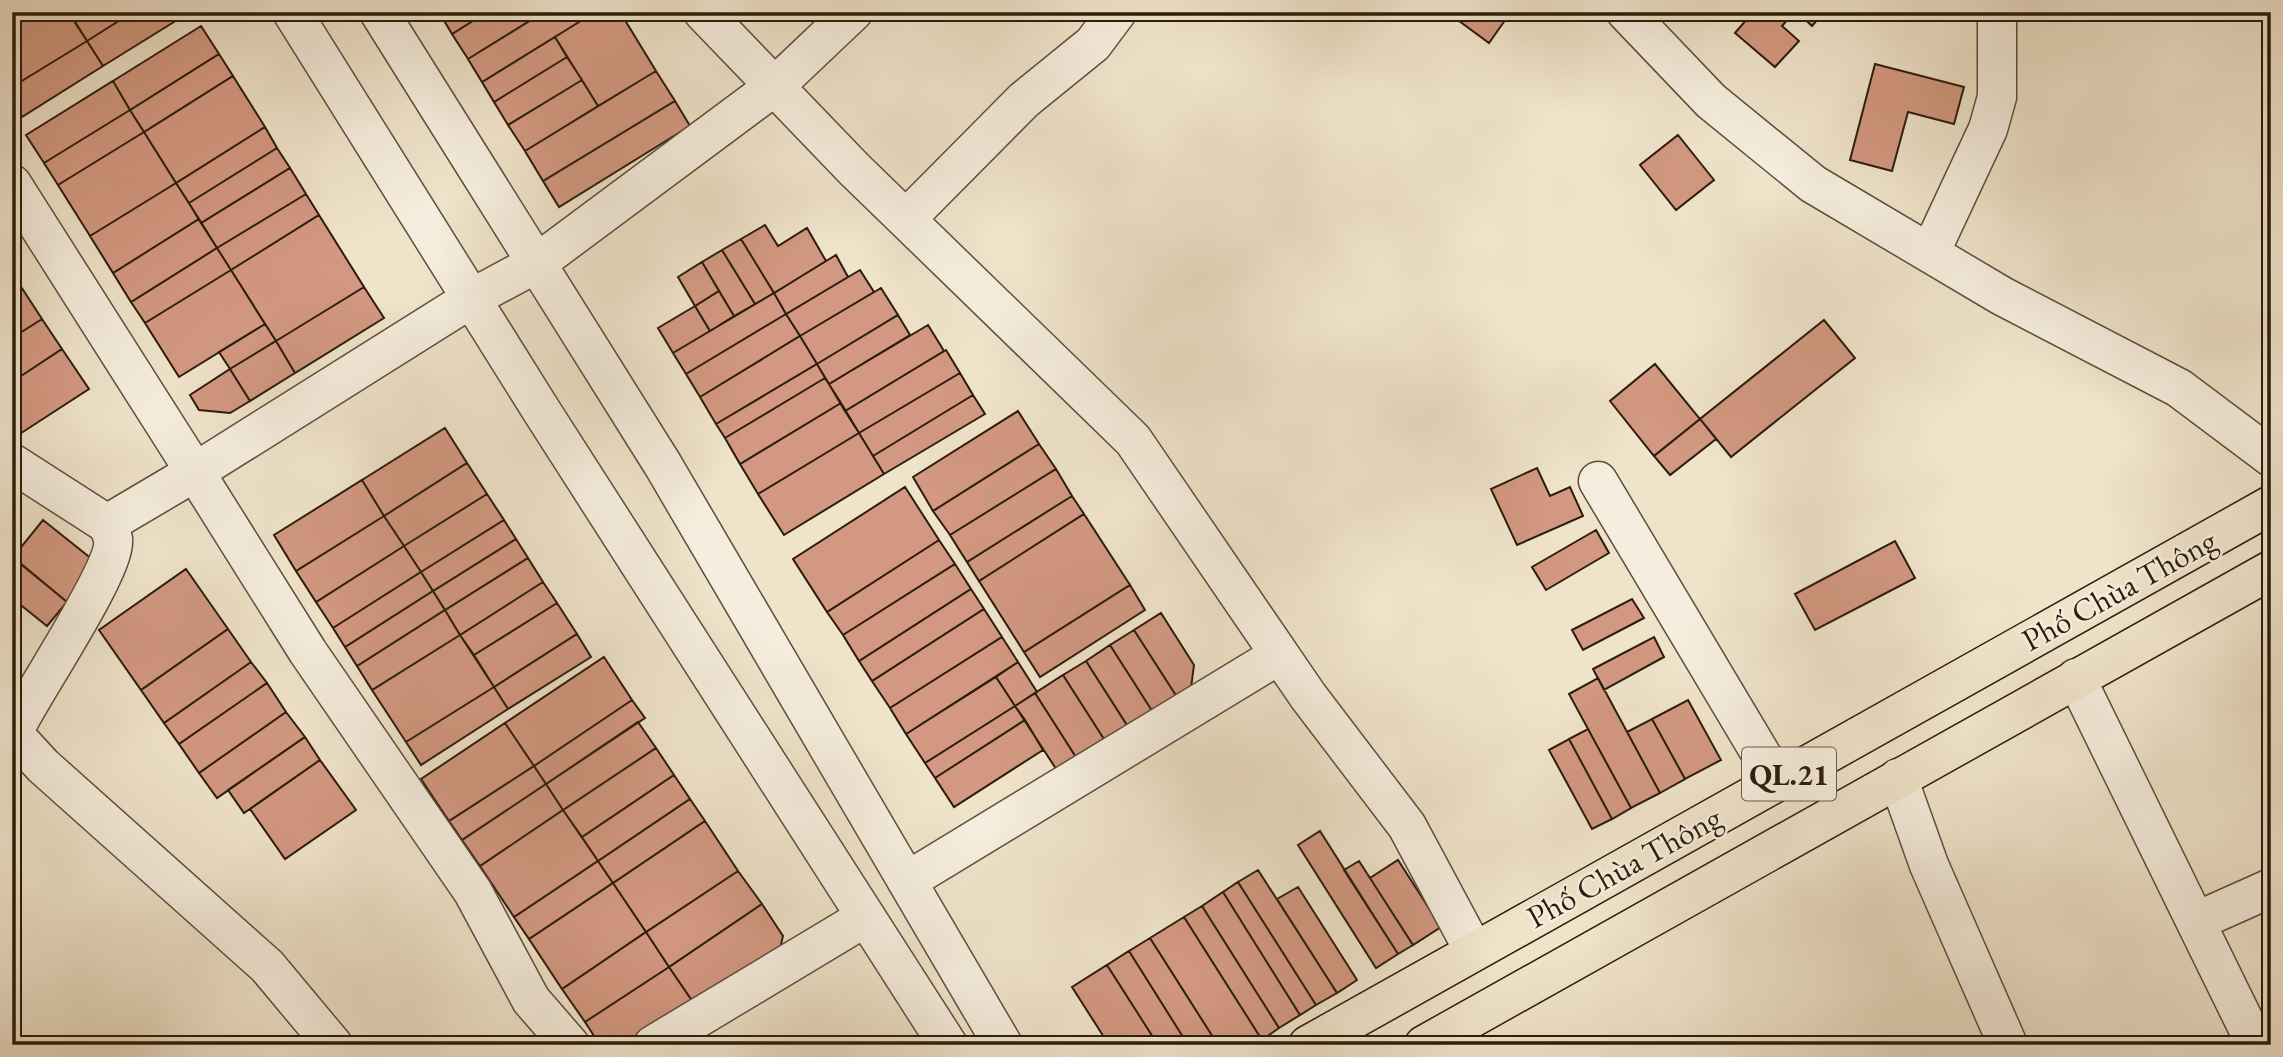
<svg xmlns="http://www.w3.org/2000/svg" width="2283" height="1057" viewBox="0 0 2283 1057" font-family="'EB Garamond',serif">
	<style>
		.building { fill: #d29881; stroke: #2c1c0d; stroke-width: 2 }
		.lines { fill: none; stroke-linecap: round; stroke-linejoin: round }
		.minor-casing { stroke: #5d4e3c; stroke-width: 41 }
		.highway-casing { stroke: #2c1c0d; stroke-width: 41 }
		.minor { stroke: #f5eddd; stroke-width: 38 }
		.highway { stroke: #efe3ca; stroke-width: 38 }
		.labels { text-anchor: middle; dominant-baseline: central; stroke-width: 5; stroke-linejoin: round; paint-order: stroke }
		.shield { fill: #f5eddd; stroke: #685b4b; stroke-width: 2 }
		.shield-label { font-size: 30px; font-weight: bold; fill: #2c1c0d }
		.street-label { font-size: 32px; fill: #2c1c0d; stroke: #f5eddd }
	</style>
	<rect width="100%" height="100%" fill="#efe3ca"/>
	<filter id="stains"><feTurbulence type="fractalNoise" baseFrequency=".00286" numOctaves="4"/><feColorMatrix values="0 0 0 0 .2 0 0 0 0 .09 0 0 0 0 .02 0 0 0 .5 -.17"/></filter>
	<radialGradient id="worn" r=".72"><stop offset=".6" stop-color="#630" stop-opacity="0"/><stop offset="1" stop-color="#630" stop-opacity=".3"/></radialGradient>
	<path class="building" d="M12,12h57l18,29 -75,46z
		M75,12h58l-46,29 -17,-26z
		M133,12h57l-87,54 -16,-25z
		M439,12h48l-35,22z
		M487,12h57l-76,47 -16,-25z
		M544,12h36l4,7 -102,63 -14,-23z
		M595,12h25l36,59 -58,35 -43,-69z
		M1447,12h56l5,4 -19,27z
		M1753,12h41l-12,14 17,15 -24,26 -40,-34z
		M1797,12h27l-12,14z
		M201,26l18,28 -89,56 -17,-29z
		M555,37l12,20 -73,45 -12,-20z
		M87,41l16,25 -86,54 -5,-8v-25z
		M219,54l14,22 -89,56 -14,-22z
		M567,57l15,23 -74,45 -14,-23z
		M1875,64l89,23 -10,37 -46,-12 -16,59 -42,-11z
		M656,71l19,30 -132,80 -18,-30z
		M233,76l32,51 -89,56 -32,-51z
		M582,80l16,26 -73,45 -17,-26z
		M113,81l17,29 -86,53 -18,-28z
		M675,101l15,25 -131,81 -16,-26z
		M130,110l14,22 -86,53 -14,-22z
		M265,127l12,21 -88,55 -13,-20z
		M144,132l32,51 -86,53 -32,-51z
		M1678,135l36,45 -38,30 -36,-45z
		M277,148l13,20 -89,55 -12,-20z
		M290,168l16,26 -89,54 -16,-25z
		M176,183l23,36 -86,54 -23,-37z
		M306,194l13,21 -88,55 -14,-22z
		M319,215l45,72 -88,54 -45,-71z
		M199,219l18,29 -86,54 -18,-29z
		M765,225l13,21 29,-18 19,33 -52,32 -33,-54z
		M741,239l33,54 -19,11 -33,-54z
		M217,248l14,22 -86,53 -14,-21z
		M722,250l33,54 -21,12 -32,-54z
		M836,255l12,22 -62,37 -12,-21z
		M702,262l17,29 -24,15 -17,-29z
		M231,270l34,54 -86,53 -34,-54z
		M860,270l14,22 -74,44 -14,-22z
		M14,276l28,43 -30,19v-61z
		M364,287l20,31 -89,55 -19,-32z
		M881,288l17,27 -81,49 -17,-28z
		M719,291l15,25 -24,15 -15,-25z
		M774,293l12,21 -100,60 -13,-21z
		M695,306l15,25 -37,22 -15,-25z
		M786,314l14,22 -100,61 -14,-23z
		M898,315l12,20 -81,49 -12,-20z
		M42,319l20,30 -50,33v-44z
		M1824,320l31,38 -124,99 -31,-38z
		M265,324l11,17 -46,28 -11,-17z
		M928,325l16,26 -99,60 -16,-27z
		M800,336l17,28 -101,60 -16,-27z
		M276,341l19,32 -45,28 -20,-32z
		M62,349l27,40 -77,50v-57z
		M946,350l14,23 -101,60 -14,-22z
		M817,364l8,14 -100,60 -9,-14z
		M1655,364l45,55 -46,37 -44,-55z
		M230,369l20,32 -20,12 -31,-3 -9,-15z
		M960,373l13,22 -100,61 -14,-23z
		M825,378l16,25 -101,61 -15,-26z
		M973,395l12,19 -101,60 -11,-18z
		M841,403l18,30 -101,61 -18,-30z
		M1018,411l21,33 -106,67 -20,-34z
		M1700,419l16,20 -46,36 -16,-19z
		M445,428l22,35 -83,53 -22,-36z
		M859,433l25,41 -100,61 -26,-41z
		M1039,444l17,25 -106,66 -17,-24z
		M467,463l20,31 -83,52 -20,-30z
		M1537,468l13,28 20,-9 13,29 -66,29 -26,-56z
		M1056,469l16,27 -105,66 -17,-27z
		M362,480l22,36 -88,55 -22,-36z
		M905,487l34,53 -112,72 -34,-53z
		M487,494l17,26 -83,52 -17,-26z
		M1072,496l12,18 -105,67 -12,-19z
		M1084,514l46,71 -106,67 -45,-71z
		M384,516l20,30 -88,56 -20,-31z
		M43,520l55,44 -31,38 -54,-45z
		M504,520l12,19 -83,52 -12,-19z
		M1596,530l13,23 -63,37 -14,-23z
		M516,539l12,19 -83,52 -12,-19z
		M939,540l16,24 -112,71 -16,-23z
		M1895,541l20,37 -100,52 -20,-36z
		M404,546l17,26 -88,56 -17,-26z
		M12,557l55,45 -20,24 -35,-28z
		M528,558l15,24 -83,53 -15,-25z
		M955,564l16,25 -112,72 -16,-26z
		M186,569l42,60 -87,61 -42,-60z
		M421,572l12,19 -88,56 -12,-19z
		M543,582l14,21 -83,52 -14,-20z
		M1130,585l15,25 -105,67 -16,-25z
		M971,589l13,20 -112,72 -13,-20z
		M433,591l12,19 -88,56 -12,-19z
		M1632,599l12,19 -61,32 -11,-20z
		M557,603l20,31 -83,53 -20,-32z
		M984,609l18,28 -112,71 -18,-27z
		M445,610l15,25 -88,55 -15,-24z
		M1161,613l33,52 -3,23 -14,9 -43,-67z
		M228,629l23,33 -87,61 -23,-33z
		M1134,630l43,67 -21,20 -46,-72z
		M577,634l14,23 -83,52 -14,-22z
		M460,635l34,52 -88,55 -34,-52z
		M1002,637l16,25 -112,72 -16,-26z
		M1654,637l10,20 -60,33 -11,-21z
		M1110,645l46,72 -24,16 -46,-72z
		M604,657l28,43 -98,66 -29,-43z
		M1086,661l46,72 -23,14 -46,-72z
		M251,662l16,21 -88,61 -15,-21z
		M1018,662l19,30 -22,14 -19,-29z
		M1063,675l46,72 -28,18 -46,-72z
		M996,677l19,29 -90,57 -19,-29z
		M1598,678l62,115 -29,15 -62,-114z
		M267,683l19,29 -87,61 -20,-29z
		M494,687l14,22 -87,56 -15,-23z
		M1035,693l46,72 -19,13 -47,-72z
		M632,700l13,18 -99,66 -12,-18z
		M1688,700l33,60 -36,19 -33,-60z
		M1015,706l10,14 -90,58 -10,-15z
		M286,712l19,25 -88,61 -18,-25z
		M1652,719l33,60 -25,14 -33,-61z
		M1025,720l18,30 -89,57 -19,-29z
		M638,722l18,26 -93,62 -17,-26z
		M505,723l29,43 -85,55 -28,-42z
		M1588,729l43,79 -19,11 -43,-80z
		M305,737l15,23 -76,53 -16,-23z
		M1569,739l43,80 -20,10 -43,-79z
		M656,748l18,27 -92,62 -19,-27z
		M320,760l36,50 -71,49 -35,-50z
		M534,766l12,18 -84,56 -13,-19z
		M674,775l16,24 -92,62 -16,-24z
		M546,784l17,26 -83,56 -18,-26z
		M690,799l15,22 -92,62 -15,-22z
		M563,810l35,51 -84,56 -34,-51z
		M705,821l33,50 -92,61 -33,-49z
		M1320,831l78,123 -22,14 -78,-123z
		M1398,860l43,67 -28,18 -43,-67z
		M598,861l15,22 -84,56 -15,-22z
		M1359,861l54,84 -15,9 -54,-84z
		M1258,870l79,123 -21,12 -78,-123z
		M738,871l24,33 -93,63 -23,-35z
		M1238,882l78,123 -16,10 -77,-123z
		M613,883l33,49 -84,57 -33,-50z
		M1298,887l59,93 -20,13 -60,-94z
		M1223,892l77,123 -21,13 -77,-122z
		M762,904l21,32 -3,13 -85,56 -26,-38z
		M1202,906l77,122 -17,12 -78,-123z
		M1184,917l78,123 -8,5h-36l-68,-107z
		M646,932l23,35 -84,55 -23,-33z
		M1150,938l68,107h-30l-59,-94z
		M1129,951l59,94h-30l-51,-80z
		M1107,965l51,80h-49l-37,-58z
		M669,967l26,38 -59,40h-36l-15,-23z"/>
	<g class="lines">
		<defs>
			<path id="minor" d="M292,12l249,398 407,635
				M379,12l284,453 340,580
				M703,12l151,157 279,271 175,256 99,130 67,125
				M1626,12l85,89 102,83 189,112 177,92 92,69
				M12,184l183,288 277,-174 65,-35 238,-177 78,-74
				M906,219l118,-119 69,-56 24,-32
				M1930,253l58,-124 9,-32v-85
				M12,463l95,61c2,4 5,10 6,15 4,30 -81,154 -98,190l5,12 23,25 224,200 66,79
				M1598,481l179,300
				M107,524l88,-52 113,180 165,240 58,108 39,45
				M2076,678l180,367
				M1898,778l31,87 79,180
				M907,881l372,-226
				M2197,921l74,-33
				M653,1045l213,-128"/>
			<path id="highway" d="M1308,1045l963,-540
				M1424,1045l847,-475"/>
		</defs>
		<use href="#minor" class="minor-casing"/>
		<use href="#highway" class="highway-casing"/>
		<use href="#minor" class="minor"/>
		<use href="#highway" class="highway"/>
	</g>
	<g class="labels">
		<rect class="shield" x="1742" y="747.5" width="94" height="53" rx="5"/>
		<g class="shield-label">
			<text x="1789" y="774">QL.21</text>
		</g>
		<g class="street-label">
			<text transform="translate(2119 590) rotate(-29)">Phố Chùa Thông</text>
			<text transform="translate(1624 867) rotate(-29)">Phố Chùa Thông</text>
		</g>
	</g>
	<rect width="2283" height="1057" fill="none" stroke="#efe3ca" stroke-width="42"/>
	<rect x="14" y="14" width="2255" height="1029" fill="none" stroke="#2c1c0d" stroke-width="3.5"/>
	<rect x="21" y="21" width="2241" height="1015" fill="none" stroke="#2c1c0d" stroke-width="2"/>
	<rect width="100%" height="100%" filter="url(#stains)"/>
	<rect width="100%" height="100%" fill="url(#worn)"/>
</svg>
